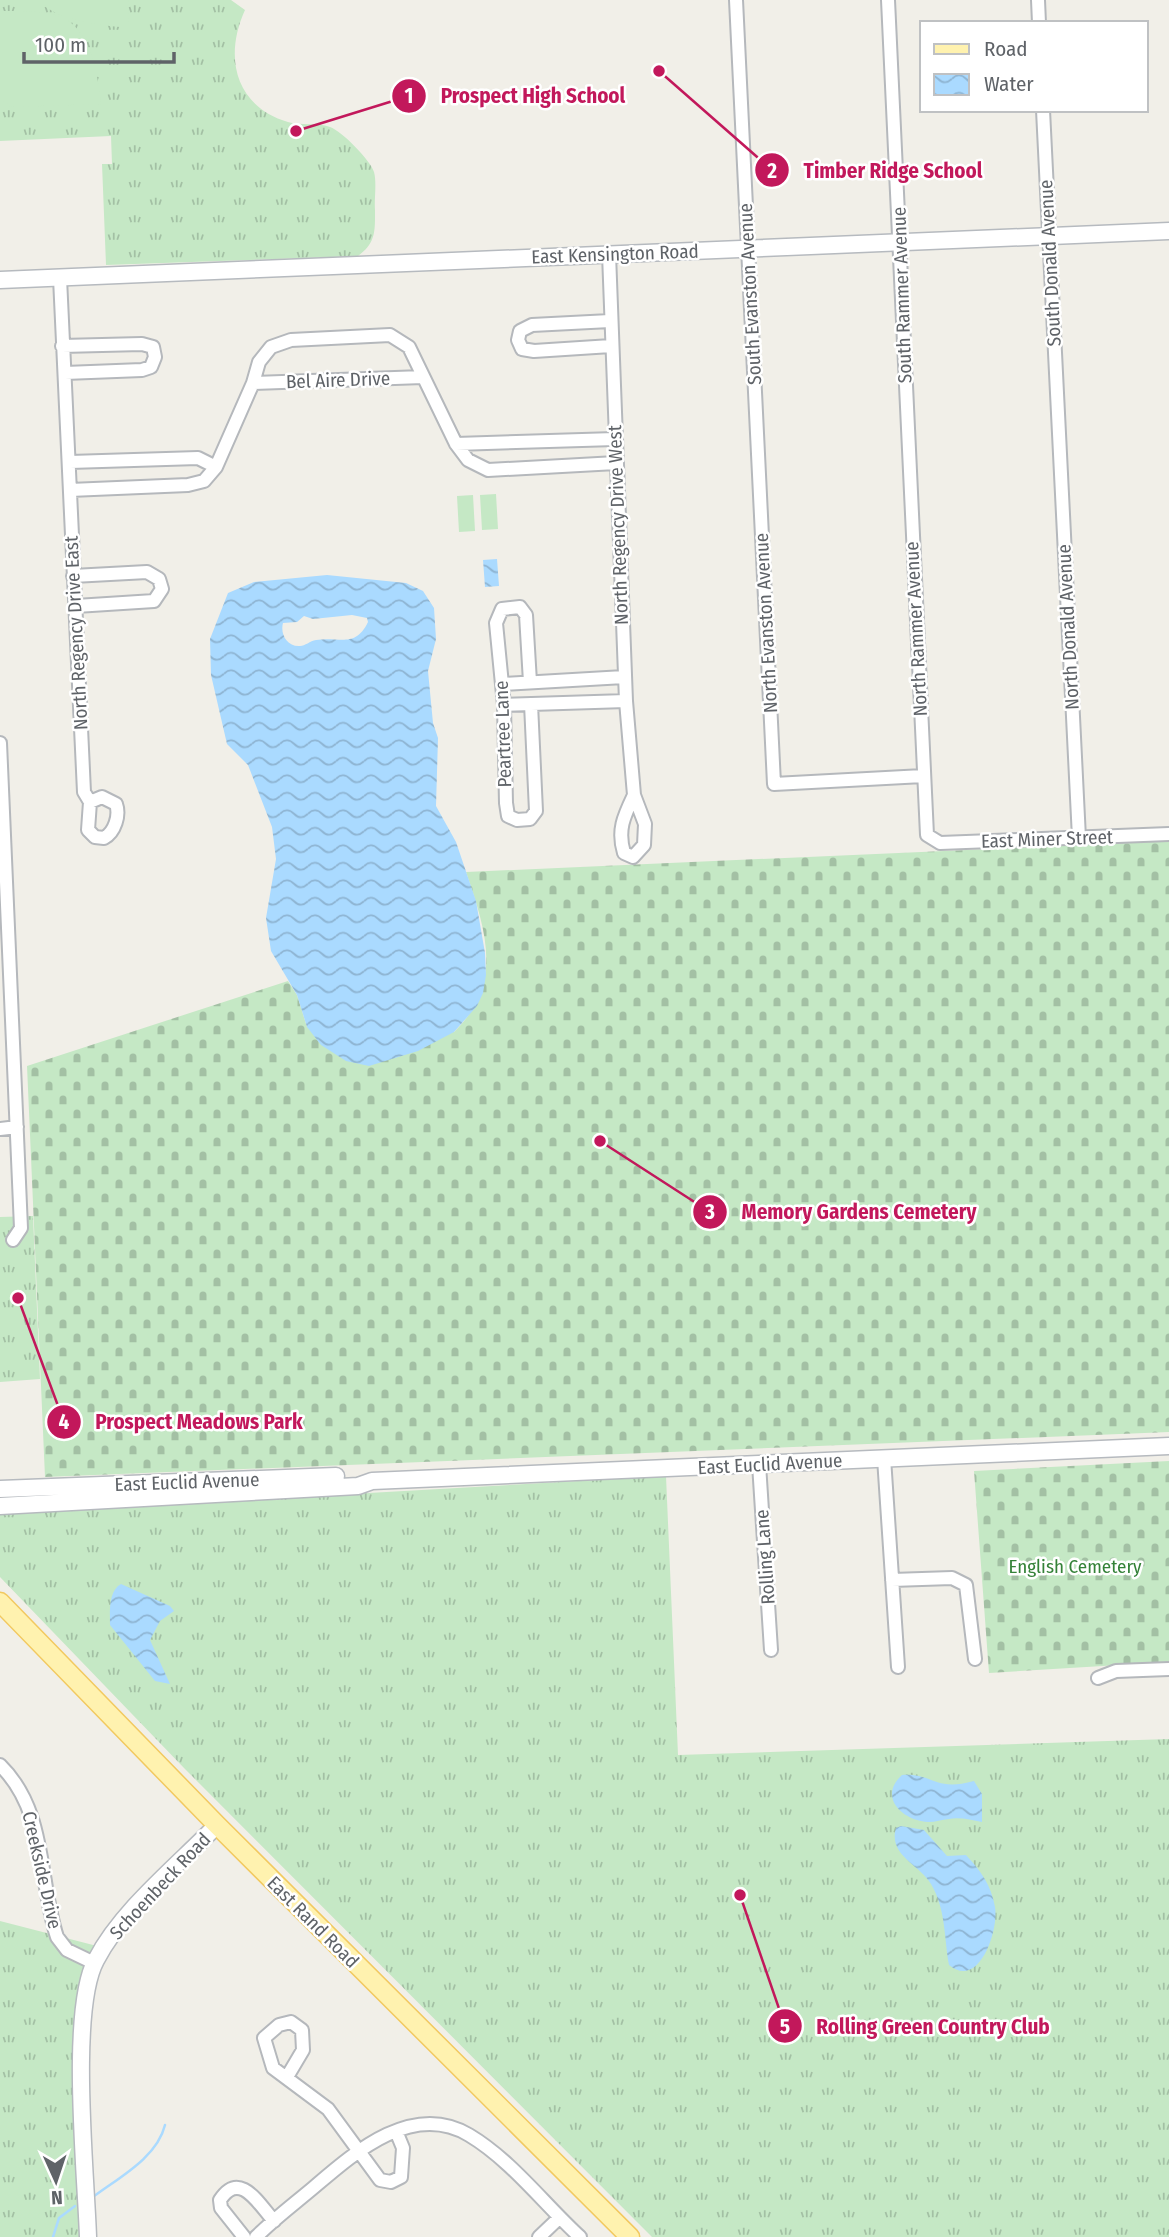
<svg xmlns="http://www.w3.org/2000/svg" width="1169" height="2237" viewBox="0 0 1169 2237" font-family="'Fira Sans Condensed',sans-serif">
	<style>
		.grass { fill: url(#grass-tufts) }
		.cemetery { fill: url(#cemetery-stones) }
		.pitch { fill: #c5e8c5 }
		.water { fill: url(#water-waves); fill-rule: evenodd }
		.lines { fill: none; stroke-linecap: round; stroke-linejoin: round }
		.stream { stroke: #aadaff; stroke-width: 2.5 }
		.street-casing { stroke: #b5b8bc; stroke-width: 16 }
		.secondary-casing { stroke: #b6babf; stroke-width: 19 }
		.primary-casing { stroke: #f2c960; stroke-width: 21 }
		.street { stroke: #fff; stroke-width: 12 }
		.secondary { stroke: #fff; stroke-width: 16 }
		.primary { stroke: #fff2af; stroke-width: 18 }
		.labels { text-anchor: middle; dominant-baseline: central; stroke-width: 5; stroke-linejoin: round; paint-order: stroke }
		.street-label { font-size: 19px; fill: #5f6368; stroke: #fff }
		.park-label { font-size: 19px; fill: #348238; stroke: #fff }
		.leader { fill: none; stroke: #c2185b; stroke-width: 2.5 }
		.callout-dot { fill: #c2185b; stroke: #fff; stroke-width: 2.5 }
		.mark-label { font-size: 21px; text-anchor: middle; font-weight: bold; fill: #fff }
		.callout-label { font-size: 21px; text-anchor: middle; font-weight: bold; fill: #c2185b; stroke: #fff; stroke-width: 5; stroke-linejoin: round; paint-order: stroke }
	</style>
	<defs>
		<pattern id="grass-tufts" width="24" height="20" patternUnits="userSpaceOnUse" patternTransform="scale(1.75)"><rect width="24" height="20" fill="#c5e8c5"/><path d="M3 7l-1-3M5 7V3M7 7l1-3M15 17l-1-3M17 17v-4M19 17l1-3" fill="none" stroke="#a3c0a4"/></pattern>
		<pattern id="cemetery-stones" width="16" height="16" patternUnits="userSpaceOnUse" patternTransform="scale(1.75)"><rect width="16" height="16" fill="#c5e8c5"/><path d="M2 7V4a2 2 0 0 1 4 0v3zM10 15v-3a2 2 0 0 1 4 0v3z" fill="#a3c0a4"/></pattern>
		<pattern id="water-waves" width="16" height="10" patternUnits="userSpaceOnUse" patternTransform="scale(1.75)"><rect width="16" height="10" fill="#aadaff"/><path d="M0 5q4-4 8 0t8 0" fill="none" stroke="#8eb4d2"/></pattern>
	</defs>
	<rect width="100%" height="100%" fill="#f1efe8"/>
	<path class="grass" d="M0,0h231l14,10c-21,46 -11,96 43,112 13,4 29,0 42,5 12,4 41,34 44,45 3,11 0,27 1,38 0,21 1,33 -17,46l-252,9 -4,-101h10l-1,-28 -111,5z
		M33,1216l7,163 -40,3v-165z
		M666,1476l12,279 491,-16v498h-517l-468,-469 -184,-191v-63z
		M0,1921l97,25 -21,59 4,232h-80z"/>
	<path class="cemetery" d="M1169,841v591l-1124,45 -18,-411 261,-85 9,14 10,32 147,5c50,-49 32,-101 12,-160z
		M1169,1461v201l-180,11 -15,-202z"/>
	<path class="pitch" d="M38,0h90l1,28c-28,-3 -71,-6 -91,-28z
		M0,11c18,0 44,-1 61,6 30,12 37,59 40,87l-90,3 -11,-9z
		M496,494l2,35 -16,1 -2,-35z
		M473,495l2,36 -16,1 -2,-36z"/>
	<path class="water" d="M497,559l2,27 -14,1 -2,-27z
		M327,575l79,8 17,8 11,17 2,31 -8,32 5,52 5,15 -2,68 20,36 20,59 9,52 1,22 -3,18 -6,13 -23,26 -36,19 -49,15 -23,-5 -25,-16 -14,-18 -10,-32 -26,-44 -5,-33 10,-59 -4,-32 -24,-62 -21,-21 -16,-69 -1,-36 18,-46 26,-11zM352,615l15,3 1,4c-13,27 -29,14 -52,18 -6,1 -11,6 -16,6 -13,1 -20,-12 -17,-23l14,-1 7,-6 9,3z
		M121,1584l49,22 4,5 -14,10 -10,19 20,44 -15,-3 -45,-56c0,-13 -2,-34 11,-41z
		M902,1775c32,-2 32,17 72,6l8,13v28c-11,-2 -22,-5 -33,-3 -10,1 -18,5 -28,2 -23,-5 -41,-26 -19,-46z
		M901,1826l23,4 23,26 19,-1c15,16 25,30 29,52 4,23 -16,83 -46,58 -5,-27 -3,-56 -18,-81 -12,-20 -43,-29 -35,-56z"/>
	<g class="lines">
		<path class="stream" d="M93,2197c25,-19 64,-39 72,-72
			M53,2237l6,-19 16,-12"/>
		<defs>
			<path id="street" d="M736,0l38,784 149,-8
				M888,0l39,835 13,8 229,-9
				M1038,0l1,23
				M1043,110l36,728
				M609,254l17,447 8,94 11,29 -1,21 -11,12 -9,-4c-7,-23 0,-37 10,-58
				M60,278l24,514 6,10 12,-5 14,7c4,11 -1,28 -12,34l-9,-1 -7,-7 2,-28
				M610,321l-78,4 -12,6 -2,9 4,9 12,2 77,-5
				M62,346l80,-2 11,3 2,10 -4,10 -9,3 -77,3
				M253,383l170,-6
				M456,444l159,-5
				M70,462l128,-4 18,9
				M70,490l118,-5 16,-4 12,-14 37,-84 6,-21 12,-15 20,-7 99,-5 19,12 47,97 12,16 20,10 128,-7
				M73,576l74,-4 12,7 3,10 -8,12 -78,5
				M530,682l-4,-67 -6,-8 -18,2 -6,14 8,82 2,98 2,13 9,4 13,-1 6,-8 -5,-107
				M502,684l122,-7
				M504,705l122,-4
				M0,743l21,485 -8,12
				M0,1129l17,-2
				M884,1458l14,209
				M759,1464l12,186
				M892,1580l60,-2 14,7 9,74
				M1098,1678l18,-7 53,-2
				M0,1765c47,46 38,114 57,172l10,13 27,13
				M287,2077l16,-27 -1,-20 -11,-8 -12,3 -15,13 9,30 55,41 52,71 11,2 10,-5 2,-29 -7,-17
				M244,2237l-23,-29 -1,-8c20,-30 38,3 54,21
				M256,2237c18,-18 38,-33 57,-49 41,-35 99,-87 156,-53 42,25 75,69 111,102
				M539,2237l20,-19"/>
			<path id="secondary" d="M0,280l1169,-49
				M0,1489l336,-13
				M0,1506l358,-20 14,-5 797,-35
				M88,2237c-2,-62 -19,-227 8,-277 26,-50 81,-94 121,-135"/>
			<path id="primary" d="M0,1602l217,223 413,412"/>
		</defs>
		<use href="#street" class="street-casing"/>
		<use href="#secondary" class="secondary-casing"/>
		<use href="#primary" class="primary-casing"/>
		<use href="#street" class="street"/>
		<use href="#secondary" class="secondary"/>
		<use href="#primary" class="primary"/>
	</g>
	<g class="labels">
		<g class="street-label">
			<text transform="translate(615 254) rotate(-2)">East Kensington Road</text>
			<text transform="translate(1050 263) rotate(-93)">South Donald Avenue</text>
			<text transform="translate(750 294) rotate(-93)">South Evanston Avenue</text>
			<text transform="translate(902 295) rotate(-92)">South Rammer Avenue</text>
			<text transform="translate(338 380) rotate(-2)">Bel Aire Drive</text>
			<text transform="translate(618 525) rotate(-92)">North Regency Drive West</text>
			<text transform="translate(766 623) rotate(-93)">North Evanston Avenue</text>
			<text transform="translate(1068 627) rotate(-93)">North Donald Avenue</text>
			<text transform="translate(916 629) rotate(-93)">North Rammer Avenue</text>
			<text transform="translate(76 633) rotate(-93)">North Regency Drive East</text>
			<text transform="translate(503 734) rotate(-92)">Peartree Lane</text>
			<text transform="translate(1047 839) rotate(-2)">East Miner Street</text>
			<text transform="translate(770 1464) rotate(-3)">East Euclid Avenue</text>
			<text transform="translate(187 1482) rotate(-2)">East Euclid Avenue</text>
			<text transform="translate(765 1557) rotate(-94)">Rolling Lane</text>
			<text transform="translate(42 1870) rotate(77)">Creekside Drive</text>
			<text transform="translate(160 1886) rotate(-47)">Schoenbeck Road</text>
			<text transform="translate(313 1922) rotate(45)">East Rand Road</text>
		</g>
		<g class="park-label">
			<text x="1075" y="1566">English Cemetery</text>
		</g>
	</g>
	<path class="leader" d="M296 131L409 96M659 71L772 170M600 1141L710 1212M18 1298L64 1422M740 1895L785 2026"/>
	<g class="callout-dot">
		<circle cx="296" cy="131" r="7"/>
		<circle cx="659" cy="71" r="7"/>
		<circle cx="600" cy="1141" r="7"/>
		<circle cx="18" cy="1298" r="7"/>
		<circle cx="740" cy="1895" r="7"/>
		<circle cx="409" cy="96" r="18"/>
		<circle cx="772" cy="170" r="18"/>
		<circle cx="710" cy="1212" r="18"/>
		<circle cx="64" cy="1422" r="18"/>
		<circle cx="785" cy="2026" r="18"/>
	</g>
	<g class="mark-label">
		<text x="409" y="103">1</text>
		<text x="772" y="178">2</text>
		<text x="710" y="1219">3</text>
		<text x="64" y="1429">4</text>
		<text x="785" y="2034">5</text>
	</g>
	<g class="callout-label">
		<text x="533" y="103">Prospect High School</text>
		<text x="893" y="178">Timber Ridge School</text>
		<text x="859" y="1219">Memory Gardens Cemetery</text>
		<text x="199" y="1429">Prospect Meadows Park</text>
		<text x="933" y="2034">Rolling Green Country Club</text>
	</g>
	<rect x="920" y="21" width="228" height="91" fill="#ffffff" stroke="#bfc1c3" stroke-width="2"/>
	<rect x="934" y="44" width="35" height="10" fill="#fff2af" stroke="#bfc1c3" stroke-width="2"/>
	<text x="984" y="56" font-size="21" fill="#5f6368">Road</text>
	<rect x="934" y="74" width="35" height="21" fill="url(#water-waves)" stroke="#bfc1c3" stroke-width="2"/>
	<text x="984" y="91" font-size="21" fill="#5f6368">Water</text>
	<g transform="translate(56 2181) rotate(177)" stroke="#ffffff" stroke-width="5" paint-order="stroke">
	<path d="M0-5L12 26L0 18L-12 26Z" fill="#5f6368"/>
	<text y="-10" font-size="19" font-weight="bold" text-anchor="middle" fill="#5f6368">N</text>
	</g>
	<path d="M24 52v10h150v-10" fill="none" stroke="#5f6368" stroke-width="3.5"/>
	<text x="35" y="52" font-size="21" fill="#5f6368" stroke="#ffffff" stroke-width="5" paint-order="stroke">100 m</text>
</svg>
